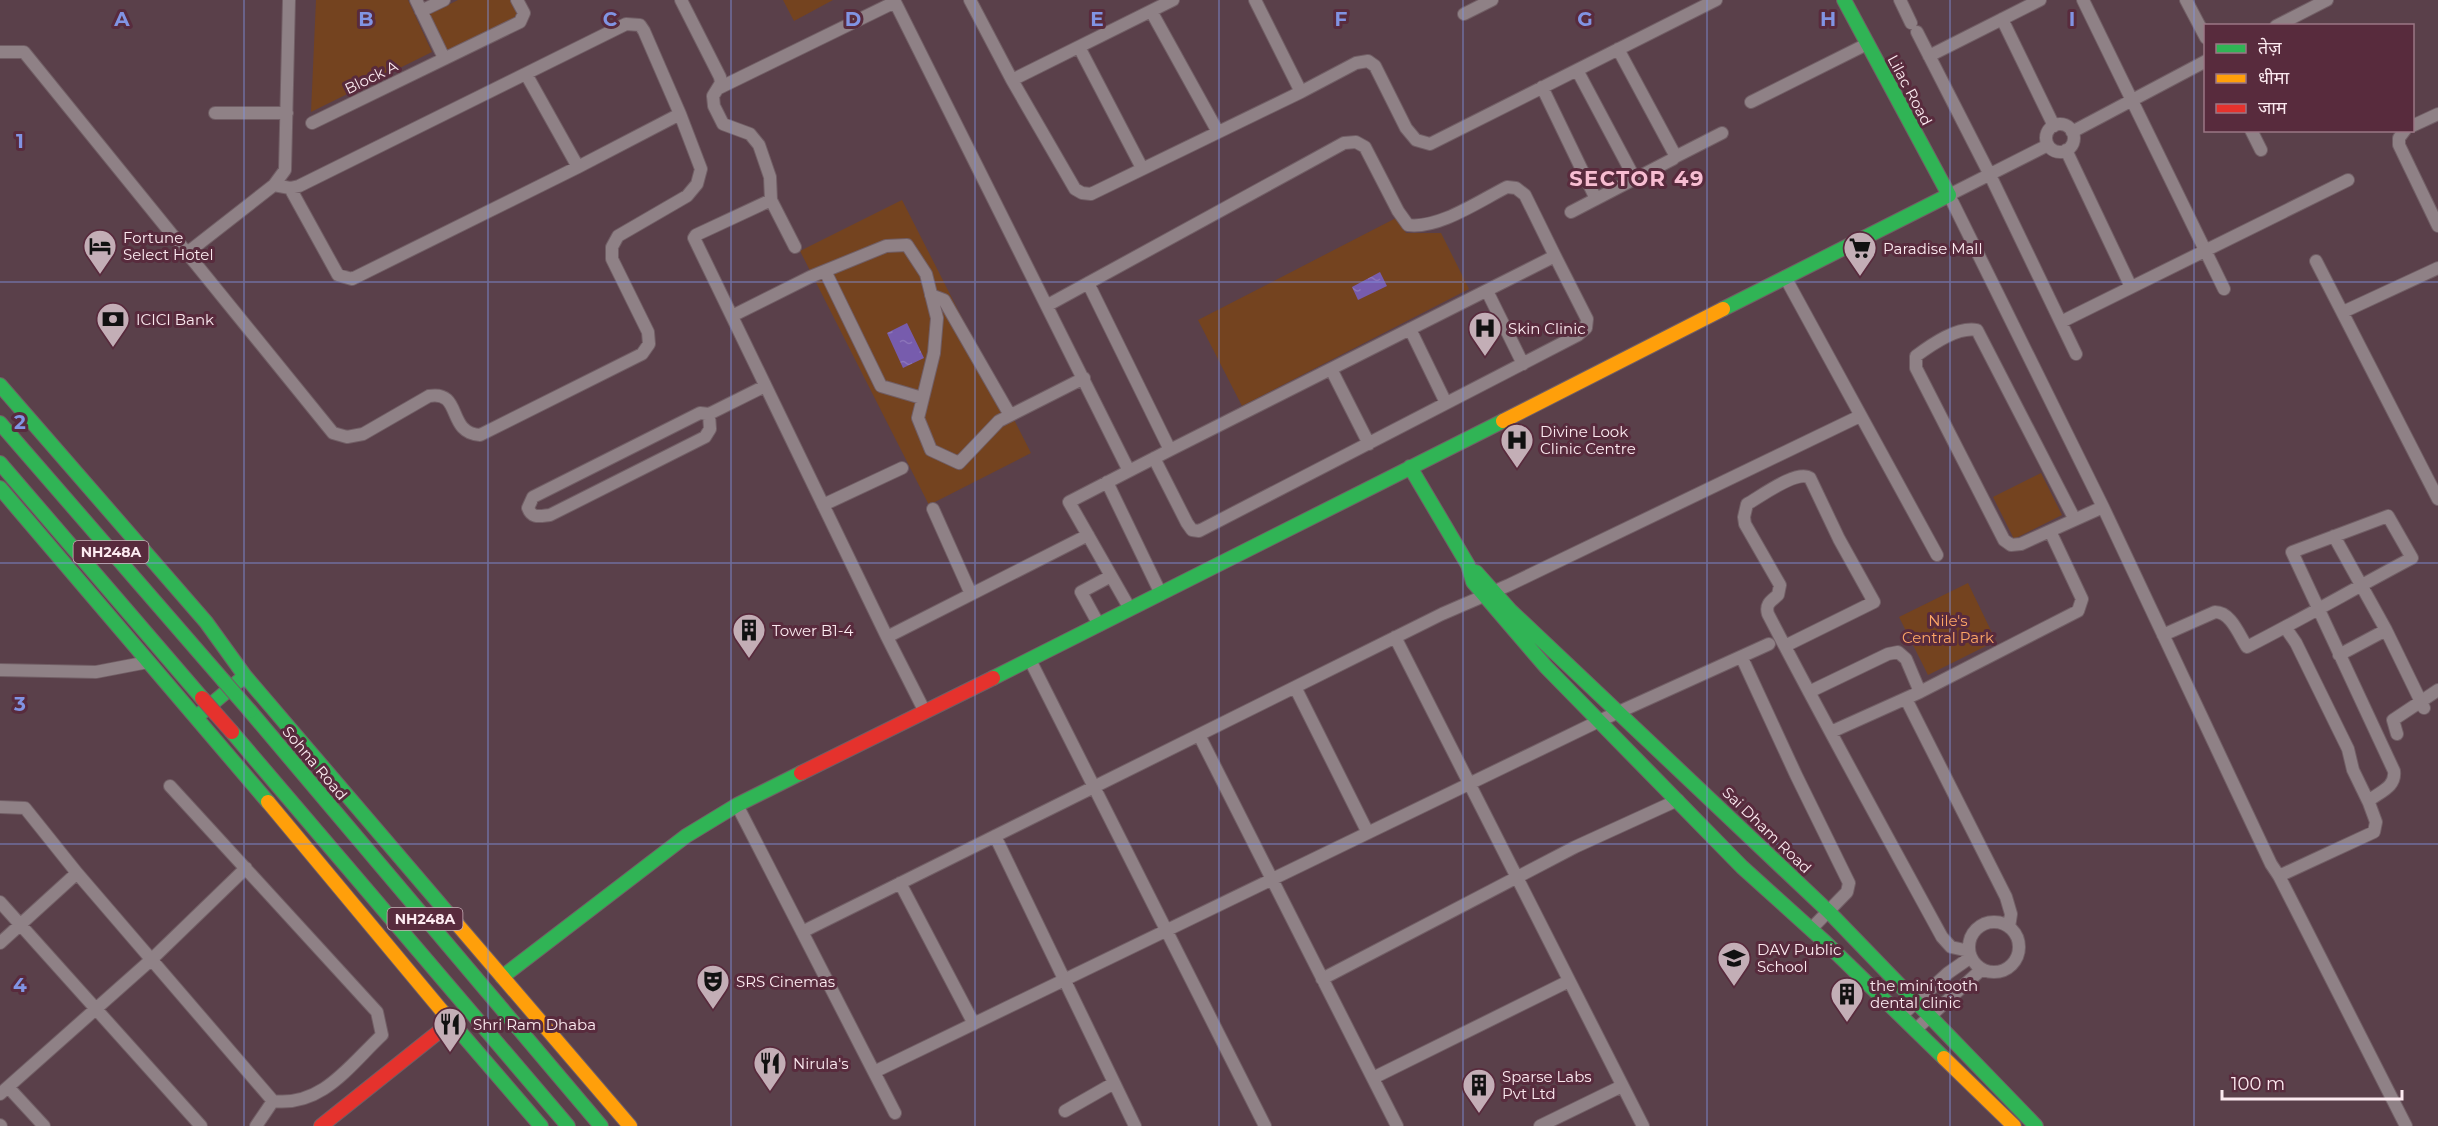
<svg xmlns="http://www.w3.org/2000/svg" width="2438" height="1126" viewBox="0 0 2438 1126" font-family="Montserrat,'Noto Sans Devanagari',sans-serif">
	<style>
		.green { fill: #74431f }
		.water { fill: url(#water-ripples) }
		.lines { fill: none; stroke-linecap: round; stroke-linejoin: round }
		.street-casing { stroke: #715e65; stroke-width: 14 }
		.fast-casing { stroke: #715e65; stroke-width: 16 }
		.slow-casing { stroke: #715e65; stroke-width: 16 }
		.jam-casing { stroke: #715e65; stroke-width: 16 }
		.street { stroke: #8f8186; stroke-width: 12 }
		.fast { stroke: #30b455; stroke-width: 14 }
		.slow { stroke: #ff9f0a; stroke-width: 14 }
		.jam { stroke: #e5322d; stroke-width: 14 }
		.fast-bridge-casing { stroke: #715e65; stroke-width: 16; stroke-linecap: butt }
		.jam-bridge-casing { stroke: #715e65; stroke-width: 16; stroke-linecap: butt }
		.fast-bridge { stroke: #30b455; stroke-width: 14 }
		.jam-bridge { stroke: #e5322d; stroke-width: 14 }
		.grid { fill: none; stroke: #8194e3; stroke-width: 1.5; stroke-opacity: 0.55 }
		.labels { text-anchor: middle; dominant-baseline: central; stroke-width: 6; stroke-linejoin: round; paint-order: stroke }
		.shield { fill: #582b3d; stroke: #cbb1ba; stroke-width: 1.5 }
		.shield-label { font-size: 14px; font-weight: bold; fill: #fceaf0 }
		.street-label { font-size: 15px; fill: #fceaf0; stroke: #582b3d }
		.poi-label { font-size: 15px; fill: #fceaf0; stroke: #582b3d; text-anchor: start }
		.park-label { font-size: 15px; fill: #fea666; stroke: #582b3d }
		.district-label { font-size: 21px; font-weight: bold; letter-spacing: 1.5px; fill: #f7bdd1; stroke: #582b3d }
		.grid-label { font-size: 20px; text-anchor: middle; font-weight: bold; fill: #8194e3; stroke: #582b3d; stroke-width: 6; stroke-linejoin: round; paint-order: stroke }
	</style>
	<defs>
		<pattern id="water-ripples" width="26" height="14" patternUnits="userSpaceOnUse" patternTransform="scale(1.5)"><rect width="26" height="14" fill="#775cad"/><path d="M2 4q2-2 4 0t4 0M15 11q2-2 4 0t4 0" fill="none" stroke="#8b74b9"/></pattern>
	</defs>
	<rect width="100%" height="100%" fill="#5a404a"/>
	<path class="green" d="M316,0h92l24,52 -121,60z
		M458,0h55l8,15 -75,36 -18,-36z
		M783,0h50l-39,21z
		M902,200l129,253 -102,52 -129,-254z
		M1398,217l8,16h35l28,56 -227,117 -44,-86z
		M2041,473l21,42 -48,24 -21,-42z
		M1968,583l28,58 -68,34 -29,-58z"/>
	<path class="water" d="M1380,272l7,14 -29,14 -6,-13z
		M907,323l17,35 -21,10 -16,-35z"/>
	<g class="lines">
		<defs>
			<path id="street" d="M416,0l28,58
				M681,0l39,77 1,6 -8,13 1,10 9,18 27,10 9,11 11,32 1,23 24,47
				M894,0l235,471 41,-21 -82,-167
				M970,0l42,80 63,109 7,4 9,1 210,-102 55,-29 12,-2 7,5 31,62 10,12 14,4 286,-144
				M1255,0l46,92
				M1900,0l11,23
				M2083,0l141,289
				M2186,0l20,38
				M421,11l23,-11
				M1151,11l67,121
				M1464,14l28,-14
				M2002,19l52,107
				M2276,26l51,-26
				M1917,32l73,143 86,179
				M1079,47l63,121
				M0,52h24l309,381 14,4 16,-3 66,-38c34,-6 17,37 51,39l162,-81 7,-10 -1,-12 -36,-73v-12l6,-11 69,-40 10,-12 4,-15 -21,-55 -36,-83 -4,-6 -14,-1 -327,162 -9,2 -16,-3
				M1929,56l111,-56
				M1577,70l58,109
				M526,74l52,93
				M1012,80l161,-80
				M1542,87l54,112
				M719,88l176,-86
				M1751,102l116,-58
				M215,113h72
				M312,123l208,-101 4,-9 -7,-13
				M2046 138a14 14 0 1 1 28 0a14 14 0 1 1-28 0Z
				M2412,126l26,-12
				M2251,130l10,20
				M2405,130l-6,8v7l39,81
				M2072,132l134,-71
				M2048,145l-99,50 154,312 168,357 8,12 127,250
				M2066,150l65,137
				M1675,157l47,-24
				M290,188l48,87 14,4 226,-112 102,-53
				M771,200l-75,35 -2,3 193,399 38,75
				M1571,212l102,-53 2,-4 -57,-106
				M187,253l87,-68 11,-15 4,-170
				M2316,261l122,238
				M825,271l56,115 41,12
				M1785,277l152,278
				M1487,291l36,73
				M931,295l13,5 66,115
				M1048,305l296,-162 12,-1 9,5 33,64 10,14c31,4 71,-24 99,-38l9,1 9,7 30,61
				M2343,312l95,-44
				M732,316l78,-39 76,-31 21,-1 19,29 11,44 -3,35 -16,65 13,32 28,13 40,-42 85,-43
				M2061,322l287,-142
				M1410,329l36,74
				M1331,369l38,75
				M709,414l1,15 -5,8 -155,78c-10,1 -18,4 -22,-7l5,-11 167,-84 9,1 56,-28
				M1154,458l33,65 5,7 7,1 379,-196 8,-7 1,-9 -32,-63 -385,194
				M1129,471l-60,31 61,107
				M1107,482l54,112
				M823,505l79,-37
				M933,509l38,85
				M2074,518l-97,-188c-19,-4 -45,14 -61,26v12l88,172 7,5 10,-1 82,-37
				M2334,536l52,94 38,78
				M1099,625l-18,-33 30,-16
				M2285,627l11,16 52,106 5,21 16,33
				M2163,635l52,-23c16,0 24,23 32,35 55,-28 110,-60 165,-89l-24,-42 -96,36 102,219c2,15 -12,20 -23,28l-2,4 7,19 -2,10 -95,44
				M887,637l201,-102
				M1395,637l248,489
				M1785,646l89,-44 -35,-63 -29,-61c-13,-9 -50,19 -63,26l-3,13 1,7 35,61 -2,10c-7,6 -13,9 -10,19 56,108 115,215 174,323l9,10 18,4
				M2339,655l47,-25
				M1742,658l54,117 53,108 -2,9 -36,37
				M1030,660l235,466
				M0,670l96,2 52,-10
				M1295,687l73,146
				M1809,692l79,-38 10,-2 8,7 14,33
				M1906,699l100,198 5,17 -2,13
				M1831,732l89,-40 158,-81 4,-12 -32,-68
				M2397,734l-4,-14 45,-30
				M1199,735l198,391
				M737,805l158,308
				M0,807l25,1 52,65 196,228c49,6 76,-35 109,-66l-5,-23 -207,-226
				M995,836l140,290
				M900,883l74,141
				M0,902l201,224
				M1969 947a25 25 0 1 1 50 0a25 25 0 1 1-50 0Z
				M802,932l640,-318 67,-29 351,-169
				M0,943l77,-70
				M1322,979l253,-132 103,-47
				M1901,1016l47,-43 23,-16
				M1915,1030l67,-61
				M874,1072l725,-351 170,-77
				M1373,1078l196,-97
				M8,1087l36,39
				M0,1094l152,-135 94,-91
				M1065,1111l49,-28
				M0,1125l1,1
				M256,1126l17,-25
				M1540,1126l82,-40"/>
			<path id="fast" d="M1723,309l226,-114 -105,-195
				M0,385l206,237 39,54 212,248
				M0,423l223,257
				M0,463l202,235
				M1410,467l58,98 5,17 73,85 196,200 83,75 119,116
				M0,488l268,314
				M1476,572l34,38 319,302 207,214
				M993,678l510,-257
				M250,711l351,415
				M200,714l40,-34
				M232,732l336,394
				M502,977l184,-141 51,-31 64,-32
				M442,1011l99,115"/>
			<path id="slow" d="M1503,421l220,-112
				M268,802l174,209
				M457,924l173,202
				M1944,1058l70,68"/>
			<path id="jam" d="M801,773l192,-95
				M321,1126l130,-104"/>
		</defs>
		<use href="#street" class="street-casing"/>
		<use href="#fast" class="fast-casing"/>
		<use href="#slow" class="slow-casing"/>
		<use href="#jam" class="jam-casing"/>
		<use href="#street" class="street"/>
		<use href="#fast" class="fast"/>
		<use href="#slow" class="slow"/>
		<use href="#jam" class="jam"/>
		<defs>
			<path id="fast-bridge" d="M223,680l27,31"/>
			<path id="jam-bridge" d="M202,698l30,34"/>
		</defs>
		<use href="#fast-bridge" class="fast-bridge-casing"/>
		<use href="#jam-bridge" class="jam-bridge-casing"/>
		<use href="#fast-bridge" class="fast-bridge"/>
		<use href="#jam-bridge" class="jam-bridge"/>
	</g>
	<path class="grid" d="M244,0v1126M488,0v1126M731,0v1126M975,0v1126M1219,0v1126M1463,0v1126M1707,0v1126M1950,0v1126M2194,0v1126M0,282h2438M0,563h2438M0,844h2438"/>
	<defs>
		<symbol id="hotel-pin" viewBox="-11 -11 22 30"><path d="M0 17L-7.5 6A9.5 9.5 0 1 1 7.5 6Z" fill="#c3aeb6" stroke="#582b3d"/><path d="M-6-4.5h1.5V1H6V5H4.5V3h-9V5H-6ZM-4 0a1.8 1.8 0 1 1 3.6 0ZM.5 0V-2.5h3Q6-2.5 6 0Z" fill="#111"/></symbol>
		<symbol id="supermarket-pin" viewBox="-11 -11 22 30"><path d="M0 17L-7.5 6A9.5 9.5 0 1 1 7.5 6Z" fill="#c3aeb6" stroke="#582b3d"/><path d="M-6-5.5h2.5l.6 2H6L4.5 2H-2.5L-4.4-4H-6ZM-1.5 3.2a1.3 1.3 0 1 0 .1 0ZM3 3.2a1.3 1.3 0 1 0 .1 0Z" fill="#111"/></symbol>
		<symbol id="bank-pin" viewBox="-11 -11 22 30"><path d="M0 17L-7.5 6A9.5 9.5 0 1 1 7.5 6Z" fill="#c3aeb6" stroke="#582b3d"/><path d="M-6-4H6V4H-6ZM0-2.3a2.3 2.3 0 1 0 0 4.6a2.3 2.3 0 1 0 0-4.6Z" fill="#111"/></symbol>
		<symbol id="hospital-pin" viewBox="-11 -11 22 30"><path d="M0 17L-7.5 6A9.5 9.5 0 1 1 7.5 6Z" fill="#c3aeb6" stroke="#582b3d"/><path d="M-5-5h3v3.5h4V-5h3V5h-3V1.5h-4V5h-3Z" fill="#111"/></symbol>
		<symbol id="building-pin" viewBox="-11 -11 22 30"><path d="M0 17L-7.5 6A9.5 9.5 0 1 1 7.5 6Z" fill="#c3aeb6" stroke="#582b3d"/><path d="M-4-6H4V6H1V3H-1V6H-4ZM-2.5-4.3h1.7v1.8h-1.7ZM.8-4.3h1.7v1.8H.8ZM-2.5-1h1.7V.8h-1.7ZM.8-1h1.7V.8H.8Z" fill="#111"/></symbol>
		<symbol id="school-pin" viewBox="-11 -11 22 30"><path d="M0 17L-7.5 6A9.5 9.5 0 1 1 7.5 6Z" fill="#c3aeb6" stroke="#582b3d"/><path d="M0-5L7-2L0 1L-7-2ZM-4 1L0 2.5L4 1V4Q0 6-4 4Z" fill="#111"/></symbol>
		<symbol id="theatre-pin" viewBox="-11 -11 22 30"><path d="M0 17L-7.5 6A9.5 9.5 0 1 1 7.5 6Z" fill="#c3aeb6" stroke="#582b3d"/><path d="M-5-5.5Q0-4 5-5.5V0Q5 5 0 6Q-5 5-5 0ZM-3.3-2.5H-1v1.5H-3.3ZM1-2.5H3.3v1.5H1ZM-2.8 1Q0 5.5 2.8 1Z" fill="#111"/></symbol>
		<symbol id="restaurant-pin" viewBox="-11 -11 22 30"><path d="M0 17L-7.5 6A9.5 9.5 0 1 1 7.5 6Z" fill="#c3aeb6" stroke="#582b3d"/><path d="M-5-6h1v4h1v-4h1v4h1v-4h1v5L-1.5 .5V6h-2V.5L-5-1ZM5-6V6H3V1.5H1.5Q1.5-4 5-6Z" fill="#111"/></symbol>
	</defs>
	<g fill-rule="evenodd">
		<use href="#hotel-pin" x="81" y="227" width="38" height="52"/>
		<use href="#supermarket-pin" x="1841" y="229" width="38" height="52"/>
		<use href="#bank-pin" x="94" y="300" width="38" height="52"/>
		<use href="#hospital-pin" x="1466" y="309" width="38" height="52"/>
		<use href="#hospital-pin" x="1498" y="421" width="38" height="52"/>
		<use href="#building-pin" x="730" y="611" width="38" height="52"/>
		<use href="#school-pin" x="1715" y="939" width="38" height="52"/>
		<use href="#theatre-pin" x="694" y="962" width="38" height="52"/>
		<use href="#building-pin" x="1828" y="975" width="38" height="52"/>
		<use href="#restaurant-pin" x="431" y="1005" width="38" height="52"/>
		<use href="#restaurant-pin" x="751" y="1044" width="38" height="52"/>
		<use href="#building-pin" x="1460" y="1066" width="38" height="52"/>
	</g>
	<g class="labels">
		<g class="shield">
			<rect x="73.5" y="541" width="75" height="22" rx="4.5"/>
			<rect x="387.5" y="908" width="75" height="22" rx="4.5"/>
		</g>
		<g class="shield-label">
			<text x="111" y="552">NH248A</text>
			<text x="425" y="919">NH248A</text>
		</g>
		<g class="street-label">
			<text transform="translate(371 77) rotate(-26)">Block A</text>
			<text transform="translate(1910 90) rotate(62)">Lilac Road</text>
			<text transform="translate(315 763) rotate(50)">Sohna Road</text>
			<text transform="translate(1767 830) rotate(44)">Sai Dham Road</text>
		</g>
		<g class="poi-label">
			<text x="123" y="237">Fortune<tspan x="123" dy="17">Select Hotel</tspan></text>
			<text x="1883" y="248">Paradise Mall</text>
			<text x="136" y="319">ICICI Bank</text>
			<text x="1508" y="328">Skin Clinic</text>
			<text x="1540" y="431">Divine Look<tspan x="1540" dy="17">Clinic Centre</tspan></text>
			<text x="772" y="630">Tower B1-4</text>
			<text x="1757" y="949">DAV Public<tspan x="1757" dy="17">School</tspan></text>
			<text x="736" y="981">SRS Cinemas</text>
			<text x="1870" y="985">the mini tooth<tspan x="1870" dy="17">dental clinic</tspan></text>
			<text x="473" y="1024">Shri Ram Dhaba</text>
			<text x="793" y="1063">Nirula's</text>
			<text x="1502" y="1076">Sparse Labs<tspan x="1502" dy="17">Pvt Ltd</tspan></text>
		</g>
		<g class="park-label">
			<text x="1948" y="620">Nile's<tspan x="1948" dy="17">Central Park</tspan></text>
		</g>
		<g class="district-label">
			<text x="1637" y="178">SECTOR 49</text>
		</g>
	</g>
	<g class="grid-label">
		<text x="122" y="26">A</text>
		<text x="366" y="26">B</text>
		<text x="610" y="26">C</text>
		<text x="853" y="26">D</text>
		<text x="1097" y="26">E</text>
		<text x="1341" y="26">F</text>
		<text x="1585" y="26">G</text>
		<text x="1828" y="26">H</text>
		<text x="2072" y="26">I</text>
		<text x="20" y="148">1</text>
		<text x="20" y="429">2</text>
		<text x="20" y="711">3</text>
		<text x="20" y="992">4</text>
	</g>
	<rect x="2204" y="24" width="210" height="108" fill="#582b3d" stroke="#9a7785" stroke-width="1.5"/>
	<rect x="2216" y="44" width="30" height="9" fill="#30b455" stroke="#9a7785" stroke-width="1.5"/>
	<text x="2258" y="54" font-size="18" fill="#fceaf0">तेज़</text>
	<rect x="2216" y="74" width="30" height="9" fill="#ff9f0a" stroke="#9a7785" stroke-width="1.5"/>
	<text x="2258" y="84" font-size="18" fill="#fceaf0">धीमा</text>
	<rect x="2216" y="104" width="30" height="9" fill="#e5322d" stroke="#9a7785" stroke-width="1.5"/>
	<text x="2258" y="114" font-size="18" fill="#fceaf0">जाम</text>
	<path d="M2222 1090v9h180v-9" fill="none" stroke="#fceaf0" stroke-width="3"/>
	<text x="2231" y="1090" font-size="18" fill="#fceaf0" stroke="#582b3d" stroke-width="4.5" paint-order="stroke">100 m</text>
</svg>
